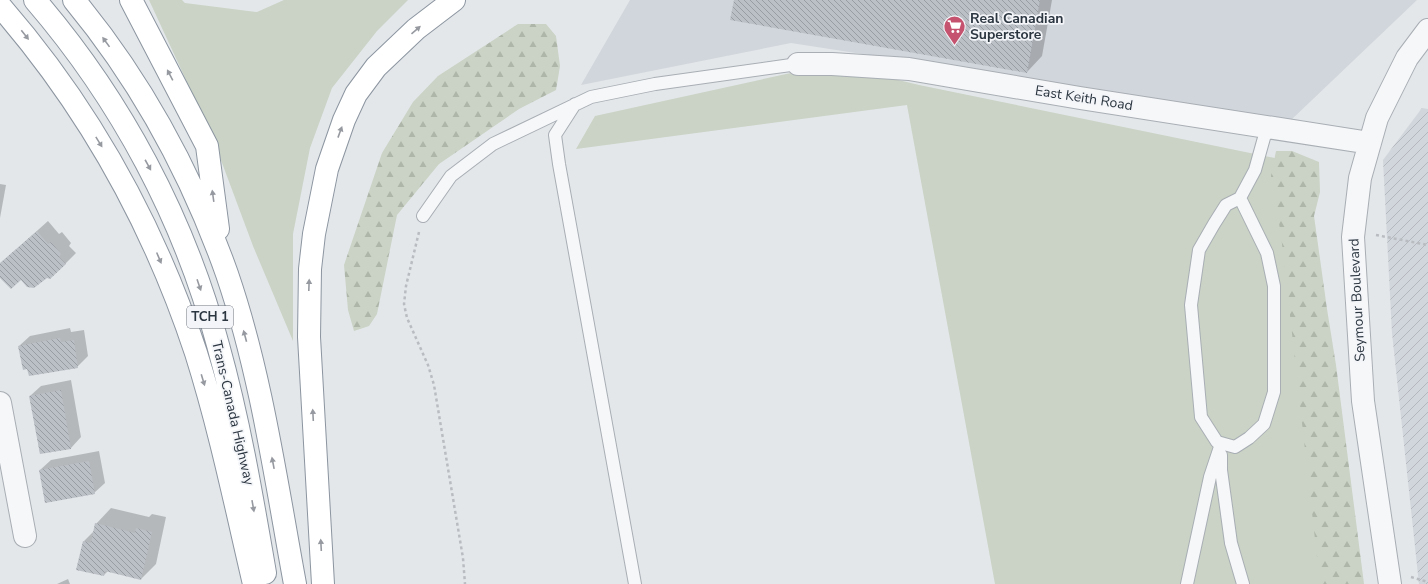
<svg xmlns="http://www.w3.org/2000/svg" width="1428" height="584" viewBox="0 0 1428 584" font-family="'Nunito Sans',sans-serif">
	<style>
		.built { fill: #d1d6dc }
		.industrial { fill: url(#industrial-furrows) }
		.grass { fill: #cad3c5 }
		.forest { fill: url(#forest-firs) }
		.shadow { fill: #0003 }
		.building { fill: url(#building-back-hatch) }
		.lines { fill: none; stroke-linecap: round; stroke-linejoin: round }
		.service-casing { stroke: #a8aeb4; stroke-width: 14 }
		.minor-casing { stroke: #a8aeb4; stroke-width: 24 }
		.motorway-casing { stroke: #8c95a0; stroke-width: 24 }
		.path { stroke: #b9bdc2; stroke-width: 2.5; stroke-dasharray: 3 3; stroke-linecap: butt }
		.service { stroke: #f6f7f9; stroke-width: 12 }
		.minor { stroke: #f6f7f9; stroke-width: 22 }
		.motorway { stroke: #fff; stroke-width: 22 }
		.oneway { fill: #969aa0 }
		.labels { text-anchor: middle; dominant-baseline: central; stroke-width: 3.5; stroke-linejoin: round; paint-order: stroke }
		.shield { fill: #f3f5f8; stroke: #686f78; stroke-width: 1 }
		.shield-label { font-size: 13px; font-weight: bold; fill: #2c3641 }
		.poi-label { font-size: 14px; font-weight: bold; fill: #2c3641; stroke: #f3f5f8; text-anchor: start }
		.street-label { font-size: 14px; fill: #2c3641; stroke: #f3f5f8 }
	</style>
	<defs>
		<pattern id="industrial-furrows" width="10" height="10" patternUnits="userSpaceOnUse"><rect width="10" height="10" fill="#d1d6dc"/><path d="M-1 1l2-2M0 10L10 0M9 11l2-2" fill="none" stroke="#b4b8be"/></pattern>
		<pattern id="forest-firs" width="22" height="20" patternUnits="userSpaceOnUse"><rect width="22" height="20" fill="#cad3c5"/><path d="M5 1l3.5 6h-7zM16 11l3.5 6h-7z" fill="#aeb6aa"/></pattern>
		<pattern id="building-back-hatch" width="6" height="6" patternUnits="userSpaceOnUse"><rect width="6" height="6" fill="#bbc0c7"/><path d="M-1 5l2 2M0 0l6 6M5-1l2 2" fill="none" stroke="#989da3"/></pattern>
	</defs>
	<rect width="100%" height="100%" fill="#e3e7ea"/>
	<path class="built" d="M630,0h787l-126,120 -500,-77 -210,42z"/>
	<path class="industrial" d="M1422,108l6,1v475h-9l-27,-251 -9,-173z"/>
	<path class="grass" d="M149,0h33l3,3 72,9 27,-12h124l-31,31 -45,57 -22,60 -17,86v107l-40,-95 -41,-110z
		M832,64l87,21 370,76 45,423h-339l-88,-479 -331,44 19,-33z"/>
	<path class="forest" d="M518,24h28l10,12 4,30 -4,24 -37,19 -80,55 -42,51 -20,99 -8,12 -15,5 -6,-21 -4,-45 38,-112 31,-51 25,-26z
		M1276,151h16l27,11 1,30 -6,24 13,93 9,56 28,219h-44l-39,-349 -10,-59z"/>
	<path class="shadow" d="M735,0h317l-10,56 -15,16z
		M0,184l6,1 -6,33z
		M48,221l11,13 3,-2 9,11 -2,3 7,7 -11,11 -19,13 -24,2 -22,-3v-12z
		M70,328l1,4 13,-2 4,26 -11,11 -58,-21 11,-10z
		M71,380l10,57 -10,11 -31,5 -10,-57 11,-10z
		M99,451l6,32 -11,10 -54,-23 11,-10z
		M111,508l38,9 3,-3 14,3 -10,47 -15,15 -33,-8 -4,4 -20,-34 11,-11 1,-6z
		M68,579l2,5h-13z"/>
	<path class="building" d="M734,0h306l-13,73 -297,-53z
		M37,231l11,13 3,-2 10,12 -2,3 7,7 -16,15 -3,-1 -13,10 -7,-1 -6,-7 -10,9 -11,-11v-15z
		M60,338l1,4 13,-2 4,28 -49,8 -2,-7 -4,1 -5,-24z
		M61,390l10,59 -31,5 -11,-58z
		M89,461l6,33 -50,9 -6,-33z
		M95,523l40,10 1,-5 16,4 -11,48 -36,-9 -1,5 -28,-6 7,-29 8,2z"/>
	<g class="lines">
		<defs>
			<path id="service" d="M575,104l-20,31 4,29 76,420
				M1240,198l27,55 7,33v106l-10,32 -15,14 -14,9 -18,-5 -16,-25 -10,-112 8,-55 15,-26 12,-19 14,-7 15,-28 12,-43
				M423,216l28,-40 42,-32 98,-47 64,-13 143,-20
				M1221,455v15l10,73 12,41
				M1187,584l23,-107 11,-33"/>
			<path id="minor" d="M798,64h34l77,5 171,29 290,45
				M0,403l25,133
				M1390,584l-27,-183 -10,-164 7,-59 17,-60 30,-60 21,-28"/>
			<path id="motorway" d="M35,0c86,100 149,218 183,345 21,75 34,152 47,228
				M74,0c67,81 118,175 153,274 34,99 49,207 68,310
				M131,0l76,146 11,83
				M0,6c88,101 154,220 196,347 24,76 40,154 58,231
				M323,584l-14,-247 1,-68 4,-35 13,-65 17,-49 12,-26 20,-27 40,-38 38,-29"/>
		</defs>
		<use href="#service" class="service-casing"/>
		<use href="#minor" class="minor-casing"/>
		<use href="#motorway" class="motorway-casing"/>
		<path class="path" d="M419,232l-13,54 -2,18 3,14 21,47 6,20 29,173 2,26
			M1376,235l52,10
			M1411,577l17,5"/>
		<use href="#service" class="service"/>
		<use href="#minor" class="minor"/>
		<use href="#motorway" class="motorway"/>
	</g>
	<defs><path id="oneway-solid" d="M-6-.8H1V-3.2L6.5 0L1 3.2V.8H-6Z"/></defs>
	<g class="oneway">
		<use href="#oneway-solid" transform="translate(416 30) rotate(-41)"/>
		<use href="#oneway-solid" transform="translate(25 35) rotate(52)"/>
		<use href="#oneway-solid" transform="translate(106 42) rotate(-126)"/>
		<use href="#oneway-solid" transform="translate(170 75) rotate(-118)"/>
		<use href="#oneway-solid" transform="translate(340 132) rotate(-70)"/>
		<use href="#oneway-solid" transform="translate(99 142) rotate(58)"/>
		<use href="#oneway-solid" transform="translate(148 165) rotate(61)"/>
		<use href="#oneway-solid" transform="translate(213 196) rotate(-98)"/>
		<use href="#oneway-solid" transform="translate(159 258) rotate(67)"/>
		<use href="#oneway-solid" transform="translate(199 285) rotate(71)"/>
		<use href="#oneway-solid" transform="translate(309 285) rotate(-88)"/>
		<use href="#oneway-solid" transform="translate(245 336) rotate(-105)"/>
		<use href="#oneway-solid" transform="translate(203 380) rotate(73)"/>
		<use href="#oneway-solid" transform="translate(313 415) rotate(-93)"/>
		<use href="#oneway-solid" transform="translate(273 463) rotate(-101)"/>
		<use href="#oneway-solid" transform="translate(253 506) rotate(80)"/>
		<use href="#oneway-solid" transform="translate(321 545) rotate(-93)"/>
	</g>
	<defs>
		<symbol id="supermarket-pin" viewBox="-11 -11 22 30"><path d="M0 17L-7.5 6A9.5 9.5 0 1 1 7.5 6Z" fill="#c5536f" stroke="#f3f5f8"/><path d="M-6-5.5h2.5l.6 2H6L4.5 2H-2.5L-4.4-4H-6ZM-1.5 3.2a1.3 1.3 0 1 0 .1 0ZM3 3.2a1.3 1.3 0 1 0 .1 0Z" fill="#fff"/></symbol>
	</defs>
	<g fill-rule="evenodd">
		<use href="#supermarket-pin" x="942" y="14" width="25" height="34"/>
	</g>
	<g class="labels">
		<rect class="shield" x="187" y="306" width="46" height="22" rx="3"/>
		<g class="shield-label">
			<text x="210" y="317">TCH 1</text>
		</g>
		<g class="poi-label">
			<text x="970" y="18">Real Canadian<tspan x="970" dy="16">Superstore</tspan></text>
		</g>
		<g class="street-label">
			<text transform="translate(1084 98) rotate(9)">East Keith Road</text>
			<text transform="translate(1357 300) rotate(-93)">Seymour Boulevard</text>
			<text transform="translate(233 413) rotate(77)">Trans-Canada Highway</text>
		</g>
	</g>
</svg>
